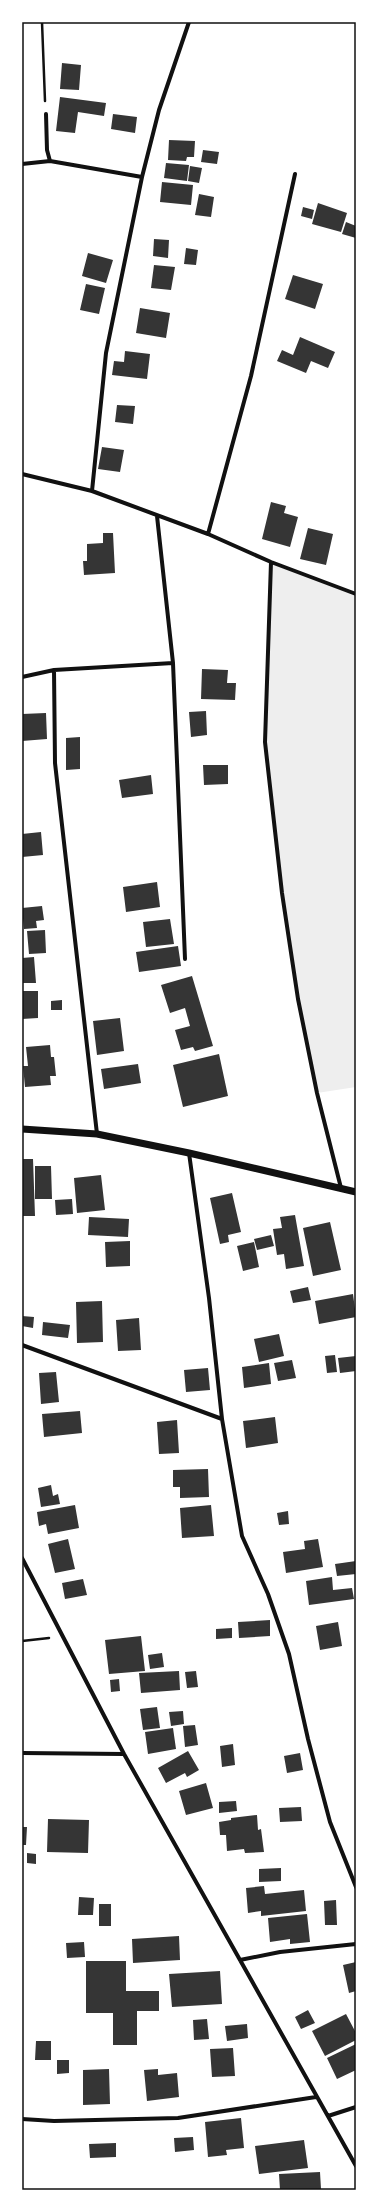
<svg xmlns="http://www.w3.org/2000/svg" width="378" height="2212" viewBox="0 0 378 2212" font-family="'IBM Plex Sans',sans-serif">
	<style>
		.green { fill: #eee }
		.building { fill: #353535 }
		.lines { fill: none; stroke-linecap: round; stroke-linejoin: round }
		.path { stroke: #111; stroke-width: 2.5 }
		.minor { stroke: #111; stroke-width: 4 }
		.tertiary { stroke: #111; stroke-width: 7 }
		.neatline { fill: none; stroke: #111; stroke-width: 1.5 }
	</style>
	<rect width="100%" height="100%" fill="#fff"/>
	<path class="green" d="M271,562l85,32v493l-39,6 -19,-94 -16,-106 -17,-151z"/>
	<path class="building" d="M62,63l19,2 -2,25 -19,-1z
		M60,97l46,6 -2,13 -26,-4 -3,21 -19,-2z
		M113,114l24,3 -2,16 -24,-4z
		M169,140l26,1 -1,16h-7l-1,4 -18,-1z
		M203,150l16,2 -2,12 -16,-2z
		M166,163l23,2 -2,16 -23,-3z
		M190,166l12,2 -3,15 -11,-2z
		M162,182l31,3 -2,20 -31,-3z
		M199,194l15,3 -3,20 -16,-2z
		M318,203l29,10 -6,19 -29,-8z
		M303,207l11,3 -2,9 -11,-3z
		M346,222l10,4v12l-14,-4z
		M154,239l15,1 -1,18 -15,-2z
		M186,248l12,2 -2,15 -12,-1z
		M88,253l25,7 -7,23 -24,-7z
		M154,265l21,2 -4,23 -20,-2z
		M293,275l30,9 -8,25 -30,-10z
		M86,284l19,4 -6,26 -19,-4z
		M140,308l30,5 -4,25 -30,-5z
		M300,337l35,15 -7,16 -17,-7 -5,12 -29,-12 5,-11 11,5z
		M125,351l25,3 -3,25 -35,-4 2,-14 10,1z
		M117,405l18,1 -2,18 -18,-2z
		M102,447l22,3 -4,22 -22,-3z
		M271,502l15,4 -2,7 14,4 -8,30 -28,-8z
		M308,528l25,6 -7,31 -26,-6z
		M103,533h10l2,40 -31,2 -1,-14h4v-17l16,-1z
		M202,669l26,1 -1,13h9l-1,17 -34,-1z
		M206,711l1,24 -16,2 -2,-25z
		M46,713l1,26 -25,2v-27z
		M80,737v32l-14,1v-32z
		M203,765h25v19l-24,1z
		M151,775l2,19 -31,4 -3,-18z
		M41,832l2,23 -21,2v-23z
		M157,882l3,25 -34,5 -3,-25z
		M42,906l2,14 -8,1 1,7 -13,1 -2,-21z
		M170,919l4,25 -28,3 -3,-25z
		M45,930l1,23 -17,1 -2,-23z
		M178,946l3,20 -42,6 -3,-20z
		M34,957l2,26h-14v-25z
		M192,976l21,70 -18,5 -2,-4 -12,3 -6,-20 15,-4 -5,-18 -15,5 -9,-28z
		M22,991h16v27l-16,1z
		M62,1000v10h-11v-9z
		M120,1018l4,33 -27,4 -4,-34z
		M50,1045l1,12h3l2,19h-6l1,9 -26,2 -2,-21h5l-2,-19z
		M219,1054l9,42 -45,11 -10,-42z
		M138,1064l3,19 -37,6 -3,-20z
		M22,1159h11l2,57h-13z
		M35,1166h16l1,33h-17z
		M101,1175l4,35 -28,3 -3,-35z
		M232,1193l9,39 -13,3 1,7 -9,2 -10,-46z
		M72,1199l1,15 -17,1 -1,-15z
		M295,1215l9,51 -18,3 -2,-15 -7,1 -4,-26 9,-1 -2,-11z
		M89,1217l40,2 -1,18 -40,-2z
		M330,1222l11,48 -28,6 -10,-48z
		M271,1235l3,11 -17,4 -3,-11z
		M130,1241v25l-24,1 -1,-25z
		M254,1242l5,25 -16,4 -6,-25z
		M308,1287l3,13 -18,3 -3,-12z
		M353,1294l3,23 -37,7 -4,-23z
		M102,1301l1,41 -26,1 -1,-41z
		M22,1316l12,1 -1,11 -11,-2z
		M139,1318l2,32 -23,1 -2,-31z
		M43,1322l27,3 -2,13 -26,-3z
		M279,1334l5,22 -25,6 -5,-23z
		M335,1355l2,17 -10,1 -2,-17z
		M356,1356v15l-16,2 -2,-15z
		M292,1360l4,18 -18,3 -4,-18z
		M269,1363l2,21 -27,4 -2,-21z
		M208,1368l2,22 -24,2 -2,-22z
		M56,1372l3,30 -18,2 -2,-31z
		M80,1411l2,22 -38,4 -2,-23z
		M275,1417l3,26 -32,5 -3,-27z
		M177,1420l2,33 -20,1 -2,-32z
		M208,1469l1,28 -29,1v-11h-7v-17z
		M51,1485l2,11 5,-2 2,10 -19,3 -3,-19z
		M75,1505l4,23 -31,6 -2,-10 -7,2 -2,-14z
		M211,1505l3,31 -32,2 -2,-30z
		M288,1511l1,13 -10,1 -2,-12z
		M68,1539l7,30 -20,4 -7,-29z
		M318,1539l5,28 -37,6 -3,-21 22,-3 -1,-8z
		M356,1561v13l-19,2 -2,-12z
		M332,1577l1,13 19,-2 2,11 -45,6 -3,-24z
		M83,1579l4,16 -22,4 -3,-16z
		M270,1620v16l-31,2 -1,-16z
		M338,1622l4,24 -22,4 -4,-24z
		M232,1628v10l-16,1v-10z
		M141,1636l4,35 -36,3 -4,-34z
		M162,1653l2,14 -14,2 -2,-14z
		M179,1671l1,19 -39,3 -2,-20z
		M196,1671l2,16 -11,1 -2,-16z
		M119,1679l1,12 -9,1 -1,-12z
		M157,1707l3,21 -17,2 -3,-21z
		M183,1711l1,13 -13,2 -2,-14z
		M195,1725l3,20 -13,2 -2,-21z
		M173,1728l3,21 -28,5 -3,-22z
		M233,1744l2,21 -13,2 -2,-21z
		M188,1751l11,19 -12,7 -2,-4 -19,10 -8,-15z
		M300,1753l3,17 -16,3 -3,-17z
		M206,1783l7,25 -27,7 -7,-24z
		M236,1801l1,10 -18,2v-11z
		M301,1807l1,14 -22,1 -1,-14z
		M257,1815l1,15 3,-1 3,23 -19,1 -1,-4 -17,2 -1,-16h-6l-1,-13 12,-2v-2z
		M48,1819l41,1 -1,33 -41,-1z
		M22,1827h5l-1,18h-4z
		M27,1853l9,1v10l-9,-1z
		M281,1868v13l-22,1v-13z
		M264,1886l1,8 39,-4 2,21 -45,5v-5l-13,2 -2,-25z
		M79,1897l15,1 -1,17h-15z
		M336,1900l1,25h-12l-1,-24z
		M99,1904h12v22h-12z
		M307,1914l3,28 -20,2v-5l-20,3 -2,-24z
		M179,1936l1,24 -47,3 -1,-24z
		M84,1942l1,15 -18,1 -1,-15z
		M86,1961h40v30h33v20h-22v34h-24v-32h-27z
		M356,1962v29l-7,2 -6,-28z
		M220,1971l2,33 -50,3 -3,-33z
		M308,2010l7,13 -14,6 -6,-12z
		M346,2014l10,19v7l-31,16 -13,-25z
		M207,2019l2,20 -15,1 -1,-20z
		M247,2024l1,14 -21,3 -2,-15z
		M36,2041h15v19h-16z
		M356,2044v26l-19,9 -10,-21z
		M233,2048l2,28 -23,1 -2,-28z
		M57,2060h12v13l-12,1z
		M109,2069l1,35 -27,1v-35z
		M158,2069v6l19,-2 2,24 -32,4 -3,-31z
		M241,2118l3,30 -18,2 1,5 -19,2 -3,-35z
		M193,2137l1,13 -19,2 -1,-14z
		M304,2140l4,28 -49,6 -4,-28z
		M116,2143v14l-26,1 -1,-14z
		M320,2172l1,17 -41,1 -1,-16z"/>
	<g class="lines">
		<path class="path" d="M42,22l3,79
			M22,1641l27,-3"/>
		<path class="minor" d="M46,114l1,36 3,11 92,16
			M22,164l28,-3
			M22,474l70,17 116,43 63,28 85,32
			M92,491l14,-138 36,-176 17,-67 30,-88
			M157,516l16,147 12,296
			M208,534l43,-158 44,-202
			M271,562l-6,180 17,151 16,106 19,94 24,95
			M54,670l1,93 42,371
			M22,677l32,-7 119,-7
			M189,1153l20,145 13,121 20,117 26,58 21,60 19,85 22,83 26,65
			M22,1345l200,74
			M22,1558l102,196 232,412
			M22,1753l102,1
			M240,1960l40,-8 76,-8
			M328,2116l28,-9
			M22,2119l32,2 124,-3 138,-21"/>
		<path class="tertiary" d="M22,1129l75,5 92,19 167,39"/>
	</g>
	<rect width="378" height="2212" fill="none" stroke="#ffffff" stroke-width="46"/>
	<rect x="23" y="23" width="332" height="2166" class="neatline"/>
</svg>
